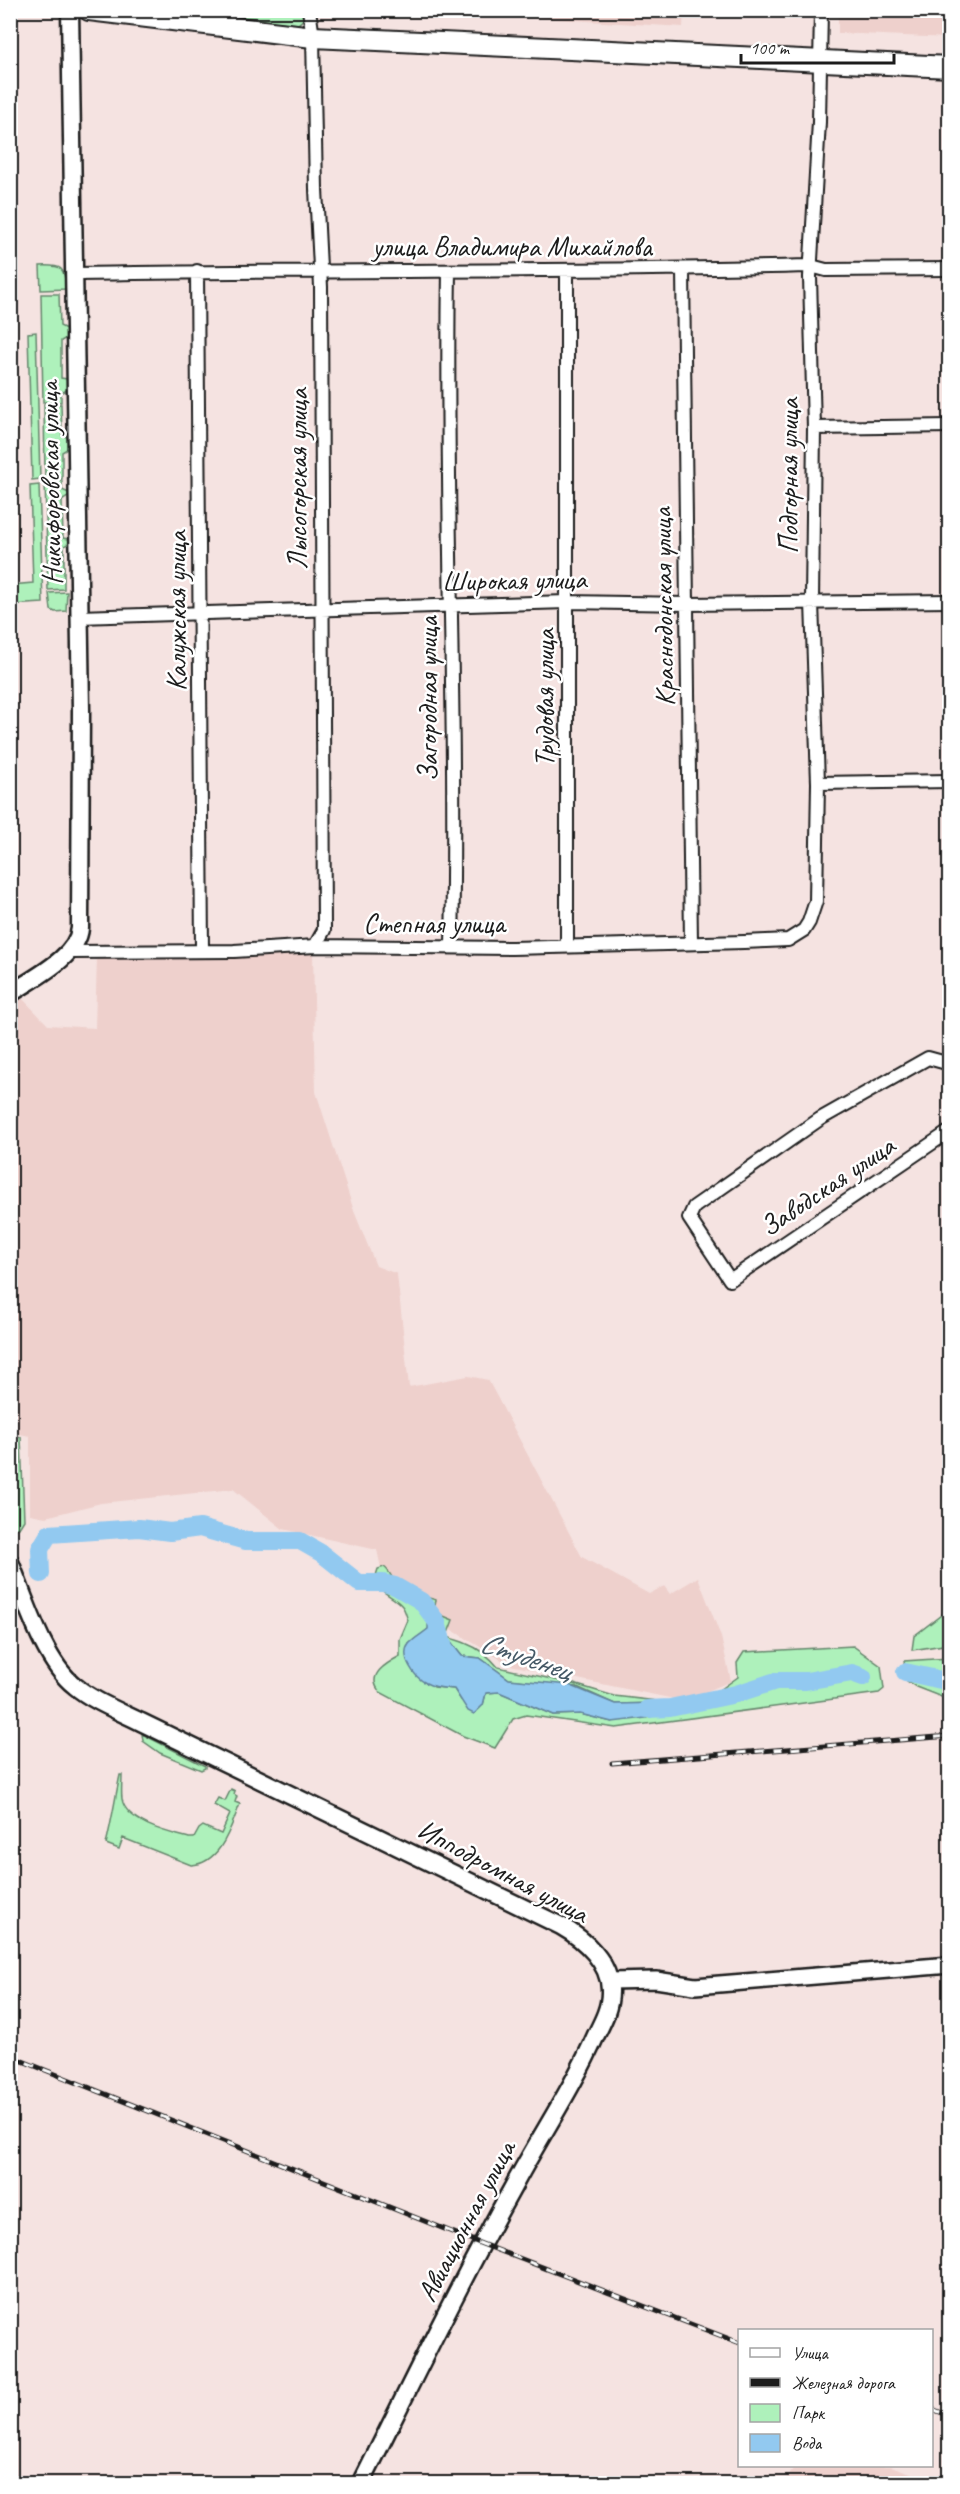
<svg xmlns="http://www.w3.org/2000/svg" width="960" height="2494" viewBox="0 0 960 2494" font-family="Caveat,sans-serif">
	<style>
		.built { fill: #eed0cc }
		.green { fill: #aef1bb; stroke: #65866c; stroke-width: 1.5; fill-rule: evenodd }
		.water { fill: #92c9f0; stroke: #63849b; stroke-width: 1.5 }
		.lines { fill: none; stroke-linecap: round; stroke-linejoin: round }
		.river { stroke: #92c9f0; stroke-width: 18 }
		.minor-casing { stroke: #1c1c1c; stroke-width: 16 }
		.tertiary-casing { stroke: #1c1c1c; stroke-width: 20 }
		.secondary-casing { stroke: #1c1c1c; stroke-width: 21 }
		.primary-casing { stroke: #1c1c1c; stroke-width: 24 }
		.minor { stroke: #fff; stroke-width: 12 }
		.tertiary { stroke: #fff; stroke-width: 15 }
		.secondary { stroke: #fff; stroke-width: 16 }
		.primary { stroke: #fff; stroke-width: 20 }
		.rail-casing { stroke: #1c1c1c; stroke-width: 5 }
		.rail { stroke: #fff; stroke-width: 3; stroke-dasharray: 9; stroke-linecap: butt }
		.labels { text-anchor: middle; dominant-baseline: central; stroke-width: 5; stroke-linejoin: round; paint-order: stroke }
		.street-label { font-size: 28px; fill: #1c1c1c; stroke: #fff }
		.water-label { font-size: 30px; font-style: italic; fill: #455966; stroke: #fff }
	</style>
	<rect width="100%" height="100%" fill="#f5e3e1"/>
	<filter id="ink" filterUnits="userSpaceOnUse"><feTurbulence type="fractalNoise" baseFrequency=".0167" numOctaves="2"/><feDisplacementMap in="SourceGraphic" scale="12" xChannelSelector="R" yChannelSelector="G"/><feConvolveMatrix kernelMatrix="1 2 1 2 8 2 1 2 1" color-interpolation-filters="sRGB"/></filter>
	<g filter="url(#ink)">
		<path class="built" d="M492,11v-1l192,1 -1,16 -191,-12z
			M838,11h111v27l-111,-5z
			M313,953l3,139 38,119 22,55 21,8 12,113 59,-11 20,4 94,177 67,37 15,-8 6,8 28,-17 23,60 10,44 -47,20 -174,-36 -124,-75 -9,-40 -94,-21 -50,-40 -132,14 -55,14 -16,-3v-78l-20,-4v-429l10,-7 28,29 47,3 2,-71z
			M794,2466h97l47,17h-152z"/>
		<path class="green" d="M297,10l7,1 2,6 -8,7 -105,-11 -4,-2z
			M40,266c22,-1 25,1 26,23l-25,1z
			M41,294h18l1,32 8,4v7l-7,4v37l6,1 2,10 -8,4v9h-18z
			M36,332l4,147 -8,1 -4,-147z
			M44,404h17l1,31 5,2 3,4 -3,8 -5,3v27h-17z
			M45,481h17v9l7,3v3l-7,5 1,37 6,1 2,3 -7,4v43l-16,1z
			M39,485l4,118 -32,2v-20l22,-2 -3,-97z
			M67,592l-1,19 -11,1 -4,-2 -2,-17z
			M21,1437l3,83 -5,8h-9l1,-90z
			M384,1567c6,4 7,11 12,15 11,10 26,14 40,18l-2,12 19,8 -6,16c6,4 12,4 18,7 13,5 25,14 33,24l76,17 40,12 70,8 37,-15 17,-12 -1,-14 7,-11 109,-6 28,20 3,23 -5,4 -263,35 -90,-13 -13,4 -18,29 -32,-12 -83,-44c-15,-17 7,-29 20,-36v-17l8,-19c-2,-4 -3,-11 -6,-14 -12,-14 -33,-14 -24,-37zM437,1622l9,15 16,19 18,2 29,21 68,8 38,17 47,-1 -50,19 -32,-8 -27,1 -54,-23 -13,1 -3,12 -22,-5 -7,-11 -20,-2 -25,-43z
			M949,1609v35l-37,6 2,-14z
			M949,1658v42l-33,-13 -9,-6 -3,-20z
			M142,1734l63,32v2l-4,2 -41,-17 -17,-12z
			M120,1775h2c0,8 -1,17 0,24 4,24 48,34 67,39h5l5,-9 4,-3 18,8 9,-20 -16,-9 4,-7 7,3 6,-12 4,2 -1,3 3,2 -2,6 5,2c-9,22 -19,60 -49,61l-68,-27 -4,11 -13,-5c6,-24 9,-45 14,-69z"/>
		<path class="water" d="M433,1620c7,4 21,27 29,36l18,2 29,21 60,6 46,19 47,-1 8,5 -5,5 -19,5 -34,4 -32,-8 -27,1 -54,-23 -13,1 -3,12 -9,9 -6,-3 -14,-22c-10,-1 -19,-1 -28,-6 -11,-5 -27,-27 -17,-39 5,-6 13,-10 19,-15v-6z"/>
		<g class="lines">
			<path class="river" d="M41,1574l-1,-25 9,-15 90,-6 31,4 30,-4 46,13h54l21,12 38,30h24l12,3 26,15 16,21 6,22
				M905,1672l45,10
				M647,1709l23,-1 66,-14 40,-13h30l46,-8 11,4"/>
			<defs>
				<path id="minor" d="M309,10l4,27 3,152 5,98 3,643 -9,16
					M683,270l8,673
					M197,271l5,680
					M449,271c-4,225 8,450 3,675
					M75,274c245,-5 491,-1 736,-8l15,4 124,-1
					M814,428l136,-2
					M79,617l488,-15 121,2 262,-3
					M818,783l132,-2
					M567,946v-676
					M71,952l163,-1 81,-5 197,2 232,-6 44,-2 16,-10 5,-8 7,-21 2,-118 -6,-181 2,-174 -4,-151 9,-155 2,-112
					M950,1064l-22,-6 -108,61 -126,88 -5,11 41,62 220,-149"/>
				<path id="tertiary" d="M610,1981l46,-1 39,6 255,-21"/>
				<path id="secondary" d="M10,994c23,-16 68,-37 70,-66l1,-218 -11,-700
					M10,1562c15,37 34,100 65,124 18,15 44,25 66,36l420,204c23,13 50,37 49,66 0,16 -7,29 -14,43 -23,53 -56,101 -83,152 -54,97 -102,197 -152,297"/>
				<path id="primary" d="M89,10l224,27 637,30"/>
			</defs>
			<use href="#minor" class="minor-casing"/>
			<use href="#tertiary" class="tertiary-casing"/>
			<use href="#secondary" class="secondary-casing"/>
			<use href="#primary" class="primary-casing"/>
			<use href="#minor" class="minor"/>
			<use href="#tertiary" class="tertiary"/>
			<use href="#secondary" class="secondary"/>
			<use href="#primary" class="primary"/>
			<defs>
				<path id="rail" d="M612,1763l338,-27
					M10,2056l472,188 258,99
					M932,2409l18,7"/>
			</defs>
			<use href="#rail" class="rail-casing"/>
			<use href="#rail" class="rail"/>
		</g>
	</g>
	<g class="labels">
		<g class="street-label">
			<text x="512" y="246">улица Владимира Михайлова</text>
			<text transform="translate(788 476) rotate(-90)">Подгорная улица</text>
			<text transform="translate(297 479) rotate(-90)">Лысогорская улица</text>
			<text transform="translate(50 483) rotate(-91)">Никифоровская улица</text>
			<text transform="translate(514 580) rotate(-1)">Широкая улица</text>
			<text transform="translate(663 607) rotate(-91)">Краснодонская улица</text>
			<text transform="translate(176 611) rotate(-90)">Калужская улица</text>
			<text transform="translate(544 698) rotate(-90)">Трудовая улица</text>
			<text transform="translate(427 699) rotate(-90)">Загородная улица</text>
			<text x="434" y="923">Степная улица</text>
			<text transform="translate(827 1186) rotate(-34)">Заводская улица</text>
			<text transform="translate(503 1871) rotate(28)">Ипподромная улица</text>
			<text transform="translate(466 2221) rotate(-62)">Авиационная улица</text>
		</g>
		<g class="water-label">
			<text transform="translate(526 1656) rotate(19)">Студенец</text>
		</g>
	</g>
	<rect width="960" height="2494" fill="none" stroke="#fff" stroke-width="36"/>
	<rect x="18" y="18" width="924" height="2458" fill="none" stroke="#1c1c1c" stroke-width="2" filter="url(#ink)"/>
	<rect x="738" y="2329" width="195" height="138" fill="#ffffff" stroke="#a4a4a4" stroke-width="1.5"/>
	<rect x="750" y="2348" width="30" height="9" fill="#ffffff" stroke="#a4a4a4" stroke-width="1.5"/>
	<text x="792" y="2359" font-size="18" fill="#1c1c1c">Улица</text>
	<rect x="750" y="2378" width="30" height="9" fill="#1c1c1c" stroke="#a4a4a4" stroke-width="1.5"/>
	<text x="792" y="2389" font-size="18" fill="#1c1c1c">Железная дорога</text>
	<rect x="750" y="2404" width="30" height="18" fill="#aef1bb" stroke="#a4a4a4" stroke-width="1.5"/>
	<text x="792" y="2419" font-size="18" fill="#1c1c1c">Парк</text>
	<rect x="750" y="2434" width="30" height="18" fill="#92c9f0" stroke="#a4a4a4" stroke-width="1.5"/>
	<text x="792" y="2449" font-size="18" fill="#1c1c1c">Вода</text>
	<path d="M741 54v9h153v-9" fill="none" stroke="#1c1c1c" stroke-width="3"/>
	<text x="750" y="54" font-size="18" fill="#1c1c1c" stroke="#ffffff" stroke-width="4.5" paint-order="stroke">100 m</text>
</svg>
